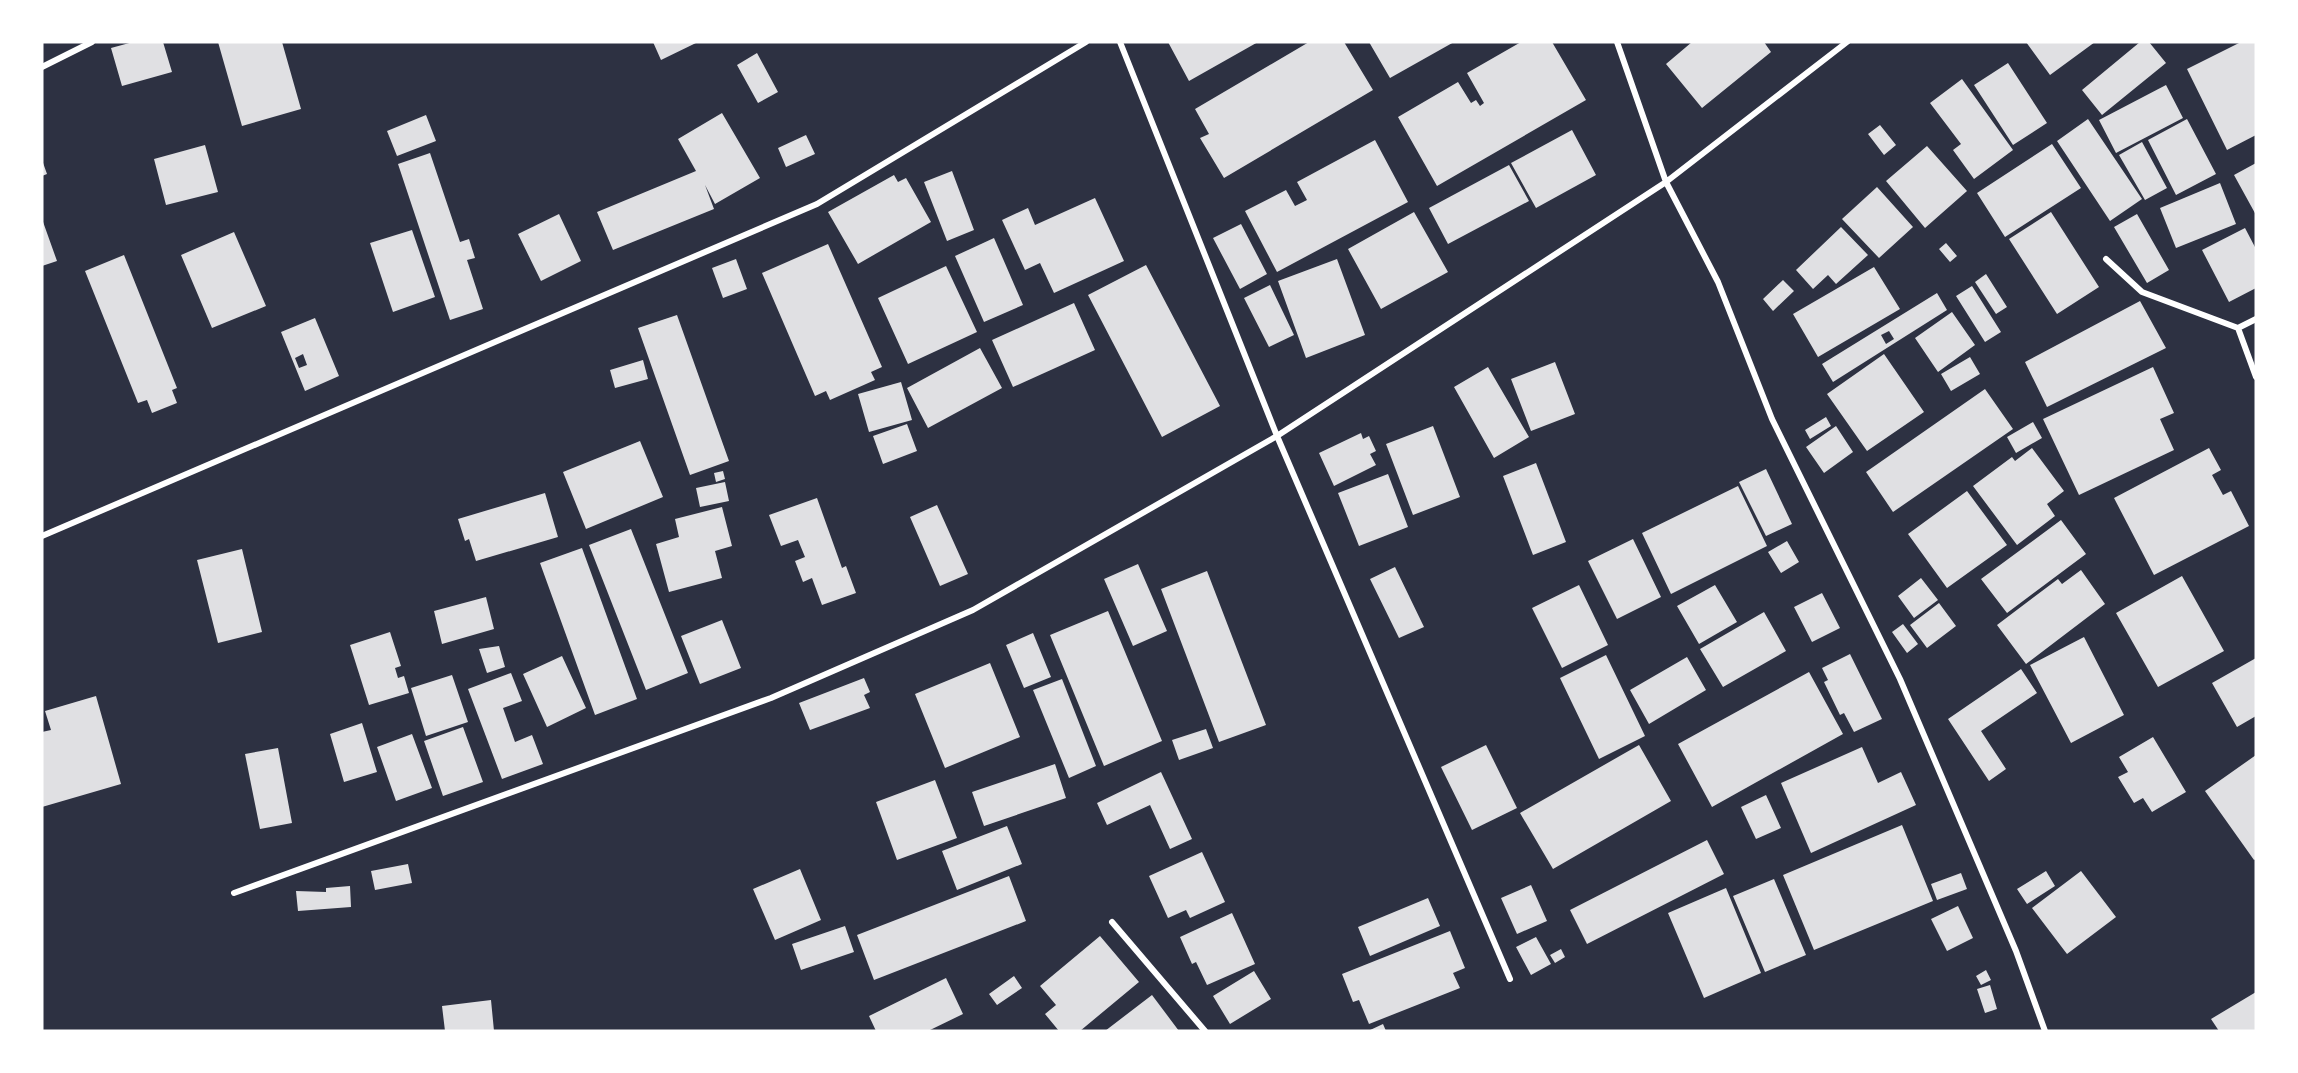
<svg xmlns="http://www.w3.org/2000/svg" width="2298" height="1073" viewBox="0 0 2298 1073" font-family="Roboto,sans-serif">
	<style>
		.building { fill: #e0e0e3; fill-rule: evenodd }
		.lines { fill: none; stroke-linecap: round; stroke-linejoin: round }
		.minor { stroke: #fff; stroke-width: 6 }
	</style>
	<rect width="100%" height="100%" fill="#2d3142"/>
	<path class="building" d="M133,42h30l9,30 -50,14 -11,-38z
		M218,42h64l19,67 -59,17z
		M653,42h45l-37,18z
		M1168,42h90l-69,39z
		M1309,42h35l29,48 -149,88 -24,-40 9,-4 -14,-25z
		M1369,42h85l-64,36z
		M1521,42h31l34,58 -149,86 -39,-69 60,-35 13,21 5,-3 4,6 4,-3 -17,-30z
		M1692,42h72l7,10 -69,56 -36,-44z
		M2026,42h69l-45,33z
		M2140,42h9l17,21 -64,52 -20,-25z
		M2241,42h15v93l-29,15 -40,-81z
		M757,53l21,39 -20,11 -21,-38z
		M2008,63l39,60 -34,22 -39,-60z
		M1962,79l51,71 -39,29 -21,-29 8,-6 -31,-41z
		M2166,85l17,33 -67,35 -17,-33z
		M722,113l38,65 -45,26 -10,-19 9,24 -101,41 -16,-38 99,-41 -18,-32z
		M426,115l10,26 -39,15 -10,-25z
		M2088,119l54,80 -32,22 -53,-80z
		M2187,119l29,55 -40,21 -28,-55z
		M1880,125l16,20 -12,10 -16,-21z
		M1572,130l24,45 -60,33 -25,-45z
		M806,135l9,19 -29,13 -8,-19z
		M1375,140l33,62 -131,70 -32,-61 41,-21 9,16 12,-6 -10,-18z
		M2142,142l25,46 -22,12 -26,-45z
		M2052,144l29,44 -76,49 -28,-44z
		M205,145l13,47 -52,13 -12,-46z
		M1927,146l40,45 -42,37 -39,-47z
		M430,153l30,89 9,-3 6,19 -8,2 16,49 -33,11 -52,-156z
		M42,160l5,14 -5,2z
		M2256,163v52l-22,-40z
		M1509,165l20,36 -81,43 -19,-36z
		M952,171l22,59 -27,11 -23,-59z
		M894,175l4,7 8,-4 25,44 -73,42 -30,-52z
		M2220,183l16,41 -60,24 -16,-40z
		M1877,187l36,40 -34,31 -37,-39z
		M1095,198l29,63 -70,32 -14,-30 -15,7 -23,-50 26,-12 7,17z
		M1414,212l34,60 -67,37 -33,-60z
		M2051,212l48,75 -42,27 -48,-75z
		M559,214l22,47 -40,20 -23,-47z
		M2137,214l32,56 -22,13 -33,-56z
		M42,219l15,42 -15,5z
		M1241,224l26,50 -27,15 -27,-51z
		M1841,227l27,28 -32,29 -8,-9 -15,14 -17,-19z
		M2245,228l11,21v39l-27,14 -27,-52z
		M412,230l23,67 -42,15 -23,-69z
		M234,232l32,74 -54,22 -31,-73z
		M994,238l29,67 -39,17 -29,-66z
		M1946,243l11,13 -7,6 -11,-13z
		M828,244l54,123 -11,5 4,8 -45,20 -4,-9 -11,5 -53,-123z
		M124,255l53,133 -5,2 5,13 -25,10 -5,-13 -9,3 -53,-132z
		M736,259l11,30 -24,9 -11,-30z
		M1337,259l28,76 -59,23 -28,-77z
		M1146,265l74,141 -58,31 -74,-142z
		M946,266l31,66 -69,32 -30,-66z
		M1874,267l26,42 -82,48 -25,-43z
		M1986,274l21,33 -11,7 -21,-32z
		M1783,280l11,11 -21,20 -10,-12z
		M1270,285l24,50 -25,12 -25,-49z
		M1972,286l29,46 -16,10 -29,-46z
		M1937,293l10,17 -114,72 -11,-18zM1889,331l5,8 -8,5 -5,-9z
		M2140,301l26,47 -119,59 -22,-45z
		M1074,303l21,47 -82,37 -21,-47z
		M1952,312l23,33 -37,27 -23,-34z
		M677,315l52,146 -39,14 -52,-147z
		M315,318l24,58 -34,15 -24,-59zM303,354l4,11 -8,3 -4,-10z
		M980,348l22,40 -74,40 -21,-40z
		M1884,354l40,58 -57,39 -40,-57z
		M1970,357l10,17 -29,17 -10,-17z
		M643,360l5,19 -33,9 -5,-18z
		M1555,362l20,52 -44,17 -20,-52z
		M1488,367l41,70 -35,21 -40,-71z
		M2153,367l21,46 -14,6 14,31 -95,45 -36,-76z
		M901,382l11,38 -43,12 -11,-38z
		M1985,389l28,40 -120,83 -27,-40z
		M1826,417l5,9 -21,13 -5,-9z
		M2033,422l9,16 -26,15 -9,-16z
		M907,424l10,27 -34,13 -10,-28z
		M1433,426l27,71 -47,18 -27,-71z
		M1836,426l17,26 -29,21 -18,-26z
		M1361,433l2,6 6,-3 7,15 -6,3 6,11 -42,21 -15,-33z
		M640,441l23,56 -77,32 -23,-57z
		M2032,448l32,43 -17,13 8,12 -38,29 -44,-59 39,-29 3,4z
		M2209,448l12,22 -9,5 11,20 8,-4 18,35 -95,49 -40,-77z
		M1536,463l30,79 -33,13 -30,-79z
		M1766,469l26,55 -26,12 -27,-54z
		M723,471l2,8 -9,3 -2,-9z
		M1388,474l20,53 -49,19 -21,-53z
		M725,482l4,19 -29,6 -4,-19z
		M1738,486l29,60 -96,48 -29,-61z
		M1967,491l40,54 -60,43 -39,-54z
		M545,493l13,44 -82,24 -7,-22 -4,2 -7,-22z
		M817,498l25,70 4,-2 10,27 -34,12 -10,-27 -9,4 -8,-21 10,-4 -7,-17 -17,6 -12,-31z
		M937,505l31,69 -28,12 -30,-69z
		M722,507l10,39 -17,5 7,27 -53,14 -13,-48 23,-7 -4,-18z
		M2061,520l25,34 -79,59 -26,-34z
		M631,529l57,144 -42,17 -57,-145z
		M1633,539l28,58 -44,22 -29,-58z
		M1787,541l12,21 -18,11 -13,-21z
		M582,548l55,151 -42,16 -55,-152z
		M242,549l20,83 -44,11 -21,-83z
		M1138,564l29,67 -34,15 -29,-67z
		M1395,567l29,60 -25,11 -29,-59z
		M2081,570l24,34 -79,60 -29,-39 61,-46 4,5z
		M1207,571l59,154 -47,17 -58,-153z
		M2182,576l42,75 -66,36 -42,-74z
		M1921,578l17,22 -24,18 -16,-22z
		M1579,585l29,60 -46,23 -30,-60z
		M1715,585l22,37 -38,22 -22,-38z
		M1822,593l18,35 -28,14 -18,-35z
		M486,597l8,32 -52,15 -8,-33z
		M1939,603l17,23 -29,22 -17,-23z
		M1108,611l54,130 -58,25 -54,-131z
		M1764,612l22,39 -63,36 -23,-38z
		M722,620l19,48 -41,16 -19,-48z
		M1903,624l15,20 -11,9 -15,-21z
		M390,632l11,34 -6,2 3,10 6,-2 5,17 -40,12 -19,-60z
		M1033,633l18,44 -27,11 -18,-43z
		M2084,637l40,78 -53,28 -41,-78z
		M499,646l6,21 -18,6 -8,-24z
		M1850,654l32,65 -28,13 -10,-19 -4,2 -16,-33 4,-2 -6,-12z
		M1606,655l39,81 -46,23 -39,-81z
		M562,656l24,52 -39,19 -24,-53z
		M1687,657l19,33 -57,34 -19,-34z
		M2256,658v58l-19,11 -25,-44z
		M990,663l30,74 -75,31 -30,-74z
		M2021,669l16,24 -56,38 25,38 -17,12 -41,-62z
		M1809,672l34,62 -131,73 -34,-63z
		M511,673l11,28 -19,7 12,34 17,-7 11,29 -41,15 -34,-90z
		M452,675l16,47 -42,14 -15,-48z
		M864,678l6,14 -6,3 6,13 -60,22 -11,-27z
		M1062,679l34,87 -27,12 -36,-88z
		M96,696l25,88 -79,23v-75l9,-2 -6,-19z
		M362,723l15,49 -33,10 -14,-48z
		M463,727l20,55 -40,14 -19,-55z
		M1206,729l7,19 -34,12 -7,-20z
		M412,734l20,54 -36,13 -19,-54z
		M2153,737l33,55 -34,20 -9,-14 -9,5 -16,-26 10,-5 -9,-15z
		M1486,745l31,63 -45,22 -31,-63z
		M1639,745l32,56 -118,68 -33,-56z
		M1862,747l16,36 23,-11 15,33 -105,48 -30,-70z
		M278,748l14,75 -32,6 -15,-75z
		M2256,755v104l-2,1 -49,-69z
		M1055,764l11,34 -82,28 -12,-34z
		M1161,772l31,67 -22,10 -20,-44 -43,20 -10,-22z
		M935,780l22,58 -60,22 -21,-58z
		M1766,795l15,33 -25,11 -15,-32z
		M1902,825l31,76 -119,49 -31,-75z
		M1007,826l15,38 -65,26 -15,-39z
		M1707,840l17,34 -137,70 -17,-34z
		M1202,852l23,50 -35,16 -4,-8 -18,8 -19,-42z
		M408,864l4,19 -37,7 -4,-19z
		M800,869l21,51 -46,20 -22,-51z
		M2046,871l9,15 -28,18 -10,-15z
		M2081,871l35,46 -49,37 -35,-46z
		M1961,873l6,16 -30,11 -6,-16z
		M1009,876l17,45 -152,59 -17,-45z
		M1774,879l32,76 -41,17 -32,-76z
		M1531,885l16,36 -30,13 -16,-36z
		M350,886l1,21 -53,4 -2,-20 30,1v-4z
		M1726,888l35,85 -57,25 -36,-85z
		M1428,898l12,28 -70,30 -12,-29z
		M1958,906l15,32 -26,13 -16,-32z
		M1232,913l23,51 -48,21 -11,-23 -4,2 -12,-27z
		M845,926l9,26 -53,18 -9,-26z
		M1450,931l15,37 -12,5 7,15 -91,36 -10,-24 -6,2 -11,-28z
		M1100,936l39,46 -59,49h-21l-14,-17 11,-9 -16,-19z
		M1536,937l15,27 -20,11 -15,-28z
		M1561,949l4,8 -10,6 -5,-8z
		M1986,970l5,10 -10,5 -5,-9z
		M1254,971l17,28 -41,25 -17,-28z
		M1014,976l8,12 -25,17 -8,-11z
		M946,978l17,36 -35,17h-52l-7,-15z
		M1990,985l7,24 -12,4 -8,-24z
		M2256,992v39h-37l-8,-12z
		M1152,995l27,36h-74z
		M491,1000l3,31h-49l-3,-25z
		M1383,1024l3,7h-18z"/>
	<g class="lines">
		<path class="minor" d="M1120,42l157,394 233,543
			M1617,42l49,140 52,100 54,137 128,260 116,272 29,80
			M42,67l50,-25
			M2106,259l36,33 96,36 18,49
			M2238,328l18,-9
			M42,536l775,-332 269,-162
			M234,893l537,-195 202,-88 304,-174 389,-254 181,-140
			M1112,922l93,109"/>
	</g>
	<rect width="2298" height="1073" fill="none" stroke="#ffffff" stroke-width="87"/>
</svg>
